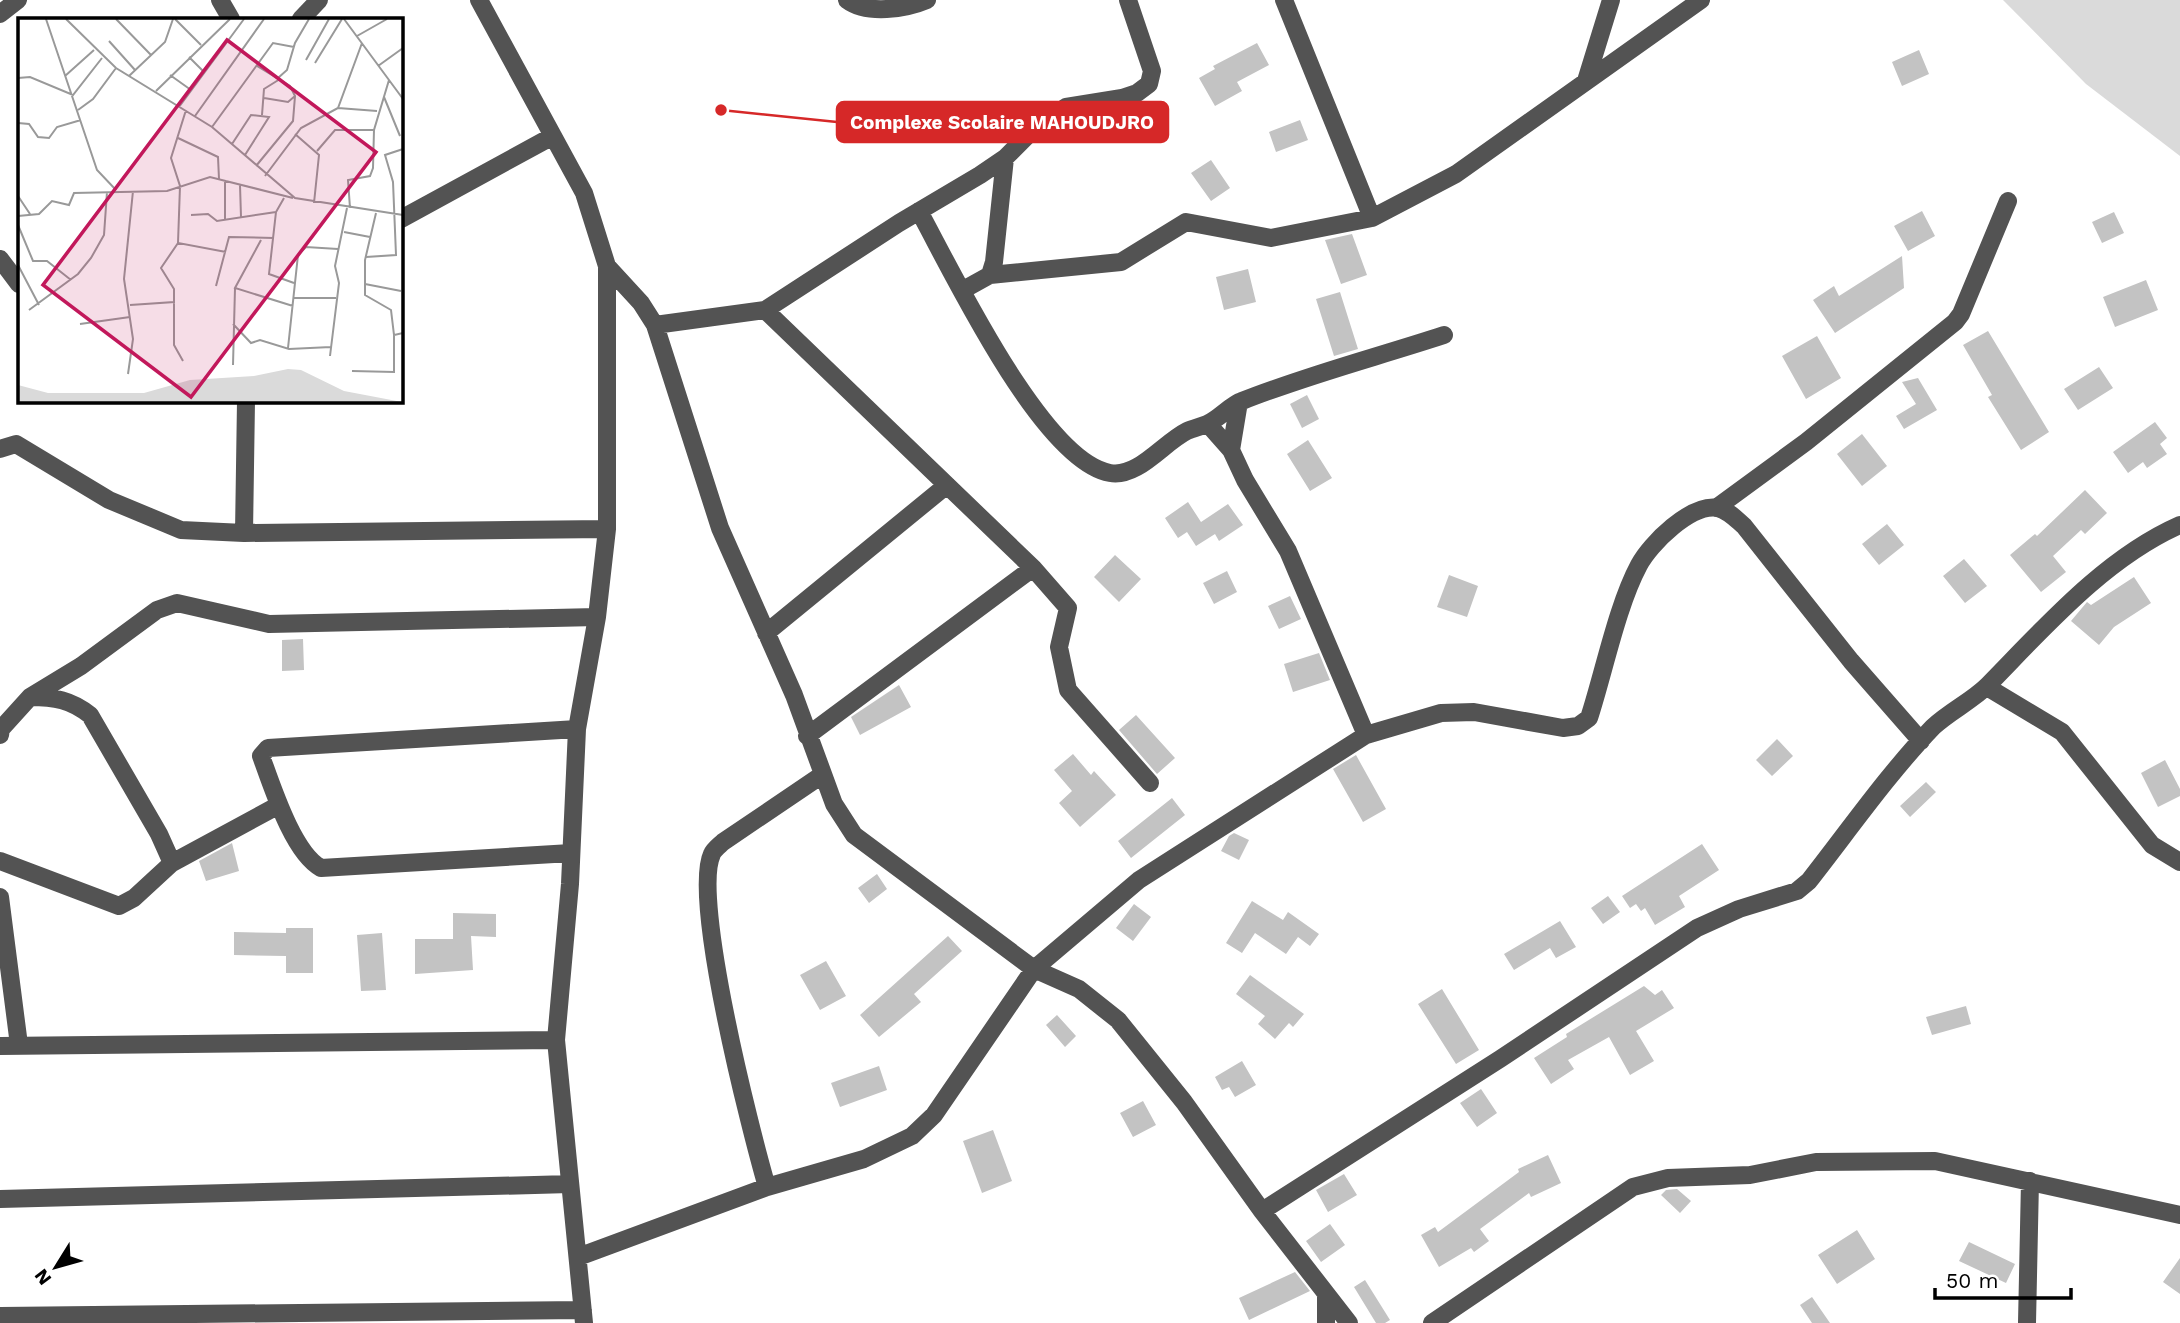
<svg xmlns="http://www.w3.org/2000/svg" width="2180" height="1323" viewBox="0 0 2180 1323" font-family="'Work Sans',sans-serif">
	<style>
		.green { fill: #dadada }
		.building { fill: #c3c3c3 }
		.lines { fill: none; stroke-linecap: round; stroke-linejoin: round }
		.minor { stroke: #535353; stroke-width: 18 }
		.inset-road { fill: none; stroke: #999; stroke-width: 2 }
		.view { fill: #c2185b; fill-opacity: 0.15; stroke: #c2185b; stroke-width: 3.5 }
		.inset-edge { fill: none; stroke: #000; stroke-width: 3.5 }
		.leader { fill: none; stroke: #d62828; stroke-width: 2.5 }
		.callout-dot { fill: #d62828; stroke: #fff; stroke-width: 2.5 }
		.callout { fill: #d62828; stroke: #d62828; stroke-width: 2.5 }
		.callout-label { font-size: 19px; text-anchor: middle; font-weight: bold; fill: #fff }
	</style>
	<rect width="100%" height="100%" fill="#fff"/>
	<path class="green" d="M2003,0h177v156l-94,-72z"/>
	<path class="building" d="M1257,43l12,22 -32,17 5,9 -27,15 -16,-28 16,-9 -2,-3z
		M1919,50l10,24 -27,12 -10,-24z
		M1300,120l8,20 -32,12 -7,-20z
		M1211,160l19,28 -19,13 -20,-28z
		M1922,211l13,25 -27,15 -14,-25z
		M2114,212l10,21 -22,10 -10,-21z
		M1352,234l15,41 -26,9 -16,-44z
		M1902,256l2,32 -69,45 -22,-33 21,-14 5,10z
		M1248,269l8,33 -32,8 -8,-33z
		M2146,280l12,30 -43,17 -12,-30z
		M1340,292l18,57 -24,7 -18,-57z
		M1988,331l61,101 -28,18 -33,-53 4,-2 -29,-50z
		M1817,336l24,42 -35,21 -24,-43z
		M2099,367l14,21 -35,22 -14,-21z
		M1918,378l19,32 -33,19 -8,-13 20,-12 -14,-22z
		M1307,395l12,24 -17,9 -12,-24z
		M2155,422l12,16 -7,6 7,10 -20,14 -4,-6 -15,11 -15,-21z
		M1862,434l25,32 -25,20 -25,-32z
		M1308,440l24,38 -22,13 -23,-37z
		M2085,490l22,23 -22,21 -4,-4 -28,26 13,16 -25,20 -31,-37 25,-21 2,2z
		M1188,502l13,20 27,-18 15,21 -24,16 -4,-7 -19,12 -9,-14 -9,6 -13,-20z
		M1887,524l17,21 -25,20 -17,-21z
		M1115,555l26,24 -22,23 -25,-25z
		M1964,559l23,27 -22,17 -22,-27z
		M1227,571l10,21 -23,12 -11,-21z
		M1449,575l29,11 -11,31 -30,-10z
		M2134,577l17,26 -37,24 -15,18 -28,-24 16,-19 4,3z
		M1290,596l11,23 -22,10 -11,-23z
		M303,639l1,31 -22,1v-31z
		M1319,653l11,27 -37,12 -9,-28z
		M899,685l12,22 -51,28 -9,-18z
		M1136,715l39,43 -18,16 -38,-44z
		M1777,739l16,17 -21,20 -16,-16z
		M1073,754l18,21 3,-4 22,24 -36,32 -21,-24 13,-12 -18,-21z
		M1356,755l30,54 -23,13 -30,-53z
		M2165,760l15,29v7l-22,11 -17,-34z
		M1926,782l10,10 -26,25 -10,-11z
		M1172,798l13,17 -54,43 -13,-17z
		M1234,833l15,7 -10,20 -18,-9 8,-15z
		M232,843l7,28 -33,10 -7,-20z
		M1702,844l17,26 -40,26 6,11 -30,18 -10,-17 -4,3 -5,-7 -6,4 -8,-12z
		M877,874l10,15 -18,14 -11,-15z
		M1608,896l12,16 -17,12 -12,-16z
		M1252,901l31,19 5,-8 31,22 -9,12 -12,-9 -12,17 -31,-21 -13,20 -16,-10z
		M1134,904l17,13 -18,24 -17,-13z
		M453,913l43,1v23l-25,-1 2,34 -58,4v-35h38z
		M1560,921l16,26 -20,11 -6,-10 -36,22 -10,-16z
		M286,928h27v45h-27v-17l-52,-1v-23l52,1z
		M382,933l4,57 -25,1 -4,-56z
		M948,936l14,15 -48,43 7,8 -42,35 -19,-22z
		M826,961l20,35 -26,14 -20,-35z
		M1250,975l54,39 -11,13 -4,-4 -14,16 -17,-15 7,-8 -29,-22z
		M1644,986l11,9 7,-5 12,18 -38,23 18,30 -24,14 -21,-38 -41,23 6,9 -23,15 -17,-26 33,-21 -1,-3z
		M1442,989l37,61 -23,14 -38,-60z
		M1966,1006l5,18 -39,11 -6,-18z
		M1057,1015l19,21 -11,11 -19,-22z
		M1242,1061l14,24 -21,12 -6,-10 -7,3 -7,-13z
		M879,1066l8,24 -47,17 -9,-24z
		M1481,1089l16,24 -20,14 -17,-24z
		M1143,1101l13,24 -23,12 -13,-24z
		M993,1130l19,51 -30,12 -19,-52z
		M1548,1155l13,28 -30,14 -2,-4 -49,36 9,12 -15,11 -3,-4 -32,19 -18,-32 14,-8 3,5 81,-60 -1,-3z
		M1344,1174l13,21 -29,17 -12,-22z
		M1677,1189l14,12 -11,12 -19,-18 5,-5z
		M1330,1224l15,21 -24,17 -15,-21z
		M1857,1230l18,29 -38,25 -19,-29z
		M1969,1242l46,22 -9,19 -47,-22z
		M2180,1258v36l-17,-12z
		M1295,1272l15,19 -61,29 -10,-22z
		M1365,1280l25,40 -5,3h-9l-22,-36z
		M1812,1297l18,26h-18l-12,-18z"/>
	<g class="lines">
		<path class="minor" d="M220,0l11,19
			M479,0l105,193 23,73v263l-10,88 -20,112 -7,155 -14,156 28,283
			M847,0c20,15 59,9 80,0
			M0,14l18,-14
			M301,19l18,-19
			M1586,81l25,-81
			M919,211c33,60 123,250 191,262 28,5 53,-30 77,-42 6,-3 13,-4 20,-7 12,-5 22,-18 35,-23 65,-26 135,-44 202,-66
			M1372,218l84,-44 245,-174
			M401,219l152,-83
			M0,259l19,25
			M607,266l34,37 14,22 65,203 74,167 40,109 20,31 180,134 45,20 39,31 66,82 78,109 87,112
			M990,275l131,-13 65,-40 85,16 101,-20 -88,-218
			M963,290l27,-15 4,-13 11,-104
			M765,310l268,258 35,40 -9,39 9,43 82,93
			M655,325l110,-15 134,-87 81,-48 25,-17 32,-32 29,-19 56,-9 15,-5 12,-9 3,-13 -24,-71
			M0,449l16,-5 93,56 72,30 63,3 363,-4
			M1231,450l8,-48
			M1716,508l90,-66 149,-120 6,-8 47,-113
			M244,533l2,-132
			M766,633l181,-148
			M1987,687l75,45 90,113 28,17
			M30,697c25,0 41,3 60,18l69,119 13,29
			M0,735l1,-6 29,-32 51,-31 76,-56 20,-7 92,21 328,-7
			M1366,735l75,-22 33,-1 89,16 15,-2 11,-8c15,-46 28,-112 50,-153 11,-21 52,-62 79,-57 11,3 18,11 26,18l107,135 70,80
			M807,736l226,-168
			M571,853l-250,15c-28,-15 -49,-82 -60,-112l7,-8 309,-19
			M0,861l119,45 15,-8 38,-35 107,-58
			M0,897l19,148
			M0,1046l556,-6
			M767,1187c-16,-55 -76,-289 -55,-333 2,-5 8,-9 11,-12l99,-67
			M0,1199l570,-15
			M1262,1211l238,-152 197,-131 42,-19 58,-18 12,-10c40,-51 79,-107 124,-154 17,-16 39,-26 55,-42 56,-57 117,-127 192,-160
			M578,1257l189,-70 97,-28 48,-23 22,-21 100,-146 105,-89 227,-145 -78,-184 -43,-71 -14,-30 -23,-26
			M0,1316l583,-6
			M1326,1323v-29
			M1432,1323l201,-136 35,-9 82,-3 66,-13 119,-1 245,54
			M2027,1323l3,-142"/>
	</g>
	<g transform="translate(18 18)">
		<rect width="385" height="385" fill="#fff"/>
		<path d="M270,351l13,1 43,21 58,11h-384v-17l30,8h96l46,-13 64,-4z" fill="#dadada"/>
		<path class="inset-road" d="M28,1l51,151 19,20M48,1l50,49 96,59 83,71 108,17M98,1l35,36M157,1l26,26M326,1l59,80M339,18l30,-17M91,23l26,29M171,39l15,15M288,42l23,-41M297,45l27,-44M360,48l25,-18M152,57l21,15M47,58l29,-26M111,58l36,-34 8,-23M0,60l12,-1 43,18 29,-37M260,60l9,-8 8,-27 14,-24M138,73l74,-72M366,79l16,39M246,80l24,4 7,-6M161,89l65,-88M320,90l39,3M60,92l15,-11 23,-31M168,92l-15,48 9,28 -2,57 48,9M244,97l2,-26 16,-10M177,98l69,-97M0,105l11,1 9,13 11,1 8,-11 24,-7M194,109l61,-84 21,4M277,116l24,21 -5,48M160,120l40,19 1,22M214,126l19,-29 18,2 -24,38M299,133l18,-21h39M238,148l37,-45 2,-25 -5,-10 -33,-20M247,158l36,-48 37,-20 24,-65M222,167l1,32M0,178l12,18M266,180l-8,14 -7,62 25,9M332,190l-2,-28 22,-4 3,-8 1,-38 15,-50M358,195l-11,47v35l26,15 3,25M173,197l17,-1 9,7 59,-9M0,198l21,-2 13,-13 17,4 5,-12 93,-2 43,-14 83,21M207,202v-40M0,207l15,36h14l24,19M326,214l26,5M243,222l-26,48 58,18M348,239l30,-2 -3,-73 -8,-27 18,-6M0,247l21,40M347,266l36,7M198,268l13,-49 45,1M276,280h42M156,284v43l9,16M112,287l44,-3v-13l-13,-21 17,-25M11,292l49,-36 13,-16 13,-23 3,-43M62,306l50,-7M215,306l18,19 9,-3 29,9 42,-2M270,330l10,-93 8,-8 32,2M312,338l9,-73 -4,-17 12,-58M215,347l2,-77M334,353l42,1v-37l9,-2M110,356l5,-35 -9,-60 9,-88"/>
		<path class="view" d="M209,22l149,112 -185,245 -148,-112z"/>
		<rect width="385" height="385" class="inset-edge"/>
	</g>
	<path class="leader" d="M721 110L837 122"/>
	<circle class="callout-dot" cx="721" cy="110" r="7"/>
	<rect class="callout" x="837" y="102" width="331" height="40" rx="7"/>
	<g class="callout-label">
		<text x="1002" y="129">Complexe Scolaire MAHOUDJRO</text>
	</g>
	<g transform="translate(56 1267) rotate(233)" stroke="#ffffff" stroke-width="5" paint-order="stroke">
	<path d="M0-5L12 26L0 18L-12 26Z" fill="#000000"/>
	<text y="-10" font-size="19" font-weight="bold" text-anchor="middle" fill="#000000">N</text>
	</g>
	<path d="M1935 1288v10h136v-10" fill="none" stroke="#000000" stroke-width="3.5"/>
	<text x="1946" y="1288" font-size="21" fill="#000000" stroke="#ffffff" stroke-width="5" paint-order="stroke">50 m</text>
</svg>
